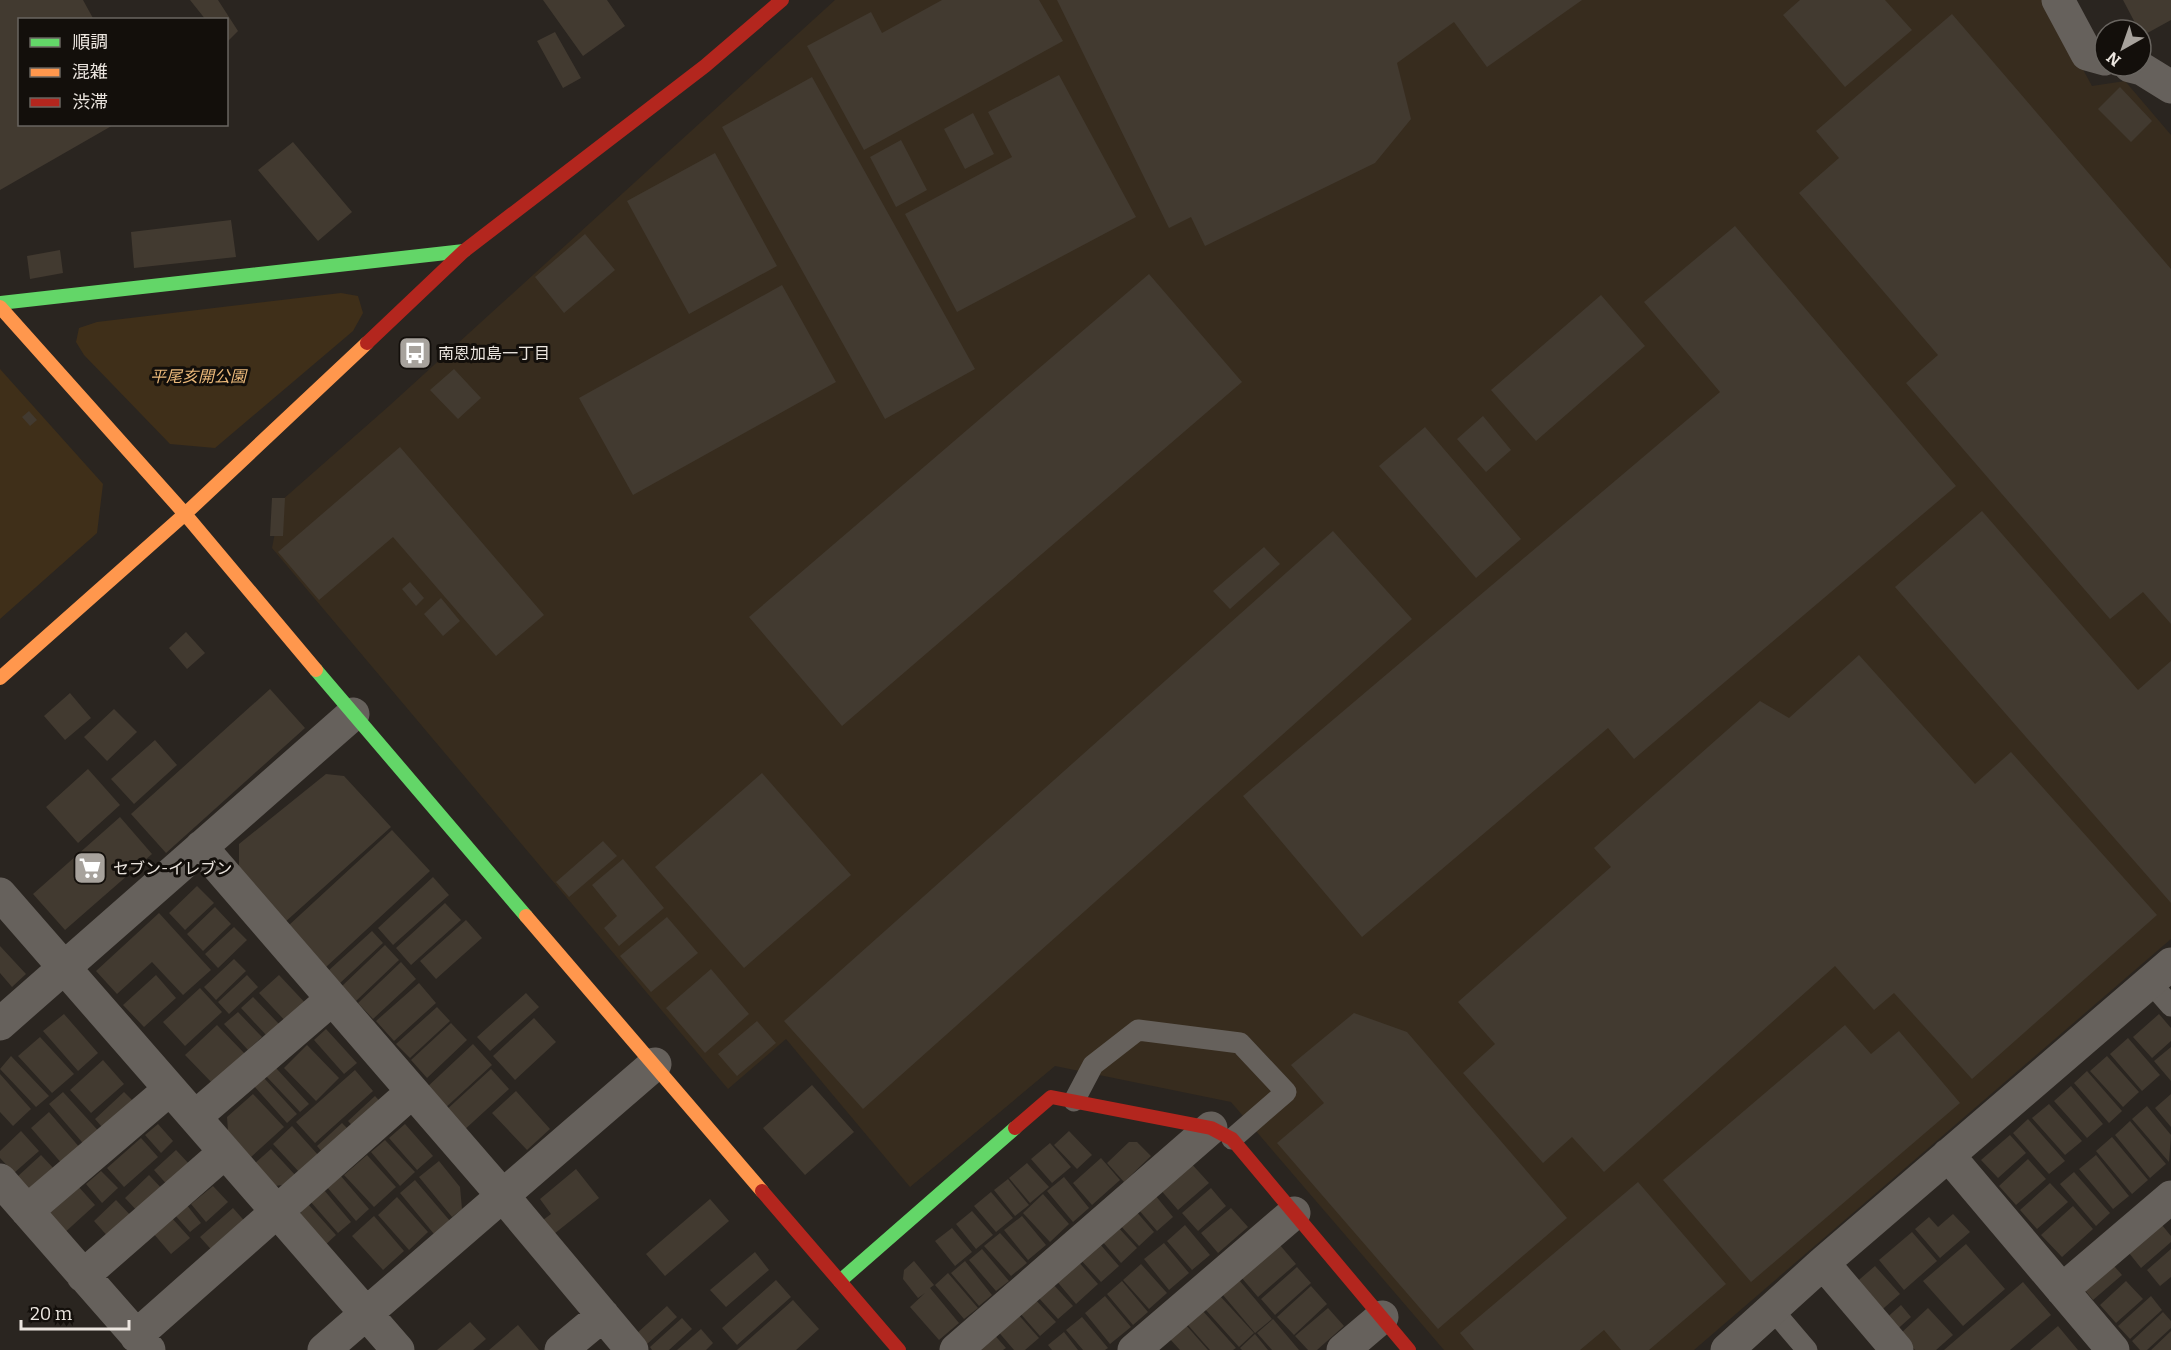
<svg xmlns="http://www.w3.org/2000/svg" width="2171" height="1350" viewBox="0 0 2171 1350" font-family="Bitter,'Noto Sans JP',serif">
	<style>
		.built { fill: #372c1e }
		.green { fill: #3f2f19 }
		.building { fill: #423a30 }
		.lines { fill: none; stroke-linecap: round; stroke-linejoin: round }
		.lane { stroke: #66615c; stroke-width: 21 }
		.street { stroke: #66615c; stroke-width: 33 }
		.fast { stroke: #63d668; stroke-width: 14 }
		.slow { stroke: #ff974d; stroke-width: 14 }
		.jam { stroke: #b3261e; stroke-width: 14 }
		.labels { text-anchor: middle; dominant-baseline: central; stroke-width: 6; stroke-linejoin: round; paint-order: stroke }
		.poi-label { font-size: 16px; fill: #ebe5df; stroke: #130f0b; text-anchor: start }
		.park-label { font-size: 16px; font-style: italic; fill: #ebb97a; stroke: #130f0b }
	</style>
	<rect width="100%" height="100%" fill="#2a2520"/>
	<path class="built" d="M835,0h1210l47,86 33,-5 46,54v804l-477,411h-250l-213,-248 -176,-36 -145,121 -124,-148 -58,50 -456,-541 9,-47 108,-95z"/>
	<path class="green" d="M341,293l17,3 5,17 -10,18 -138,117 -45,-4 -86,-89 -8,-13 3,-14 18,-6z
		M0,369l103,115 -6,49 -97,86z"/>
	<path class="building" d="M0,0h83l11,20h-74v104h95l-115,66z
		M190,0h28l20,31 -12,12v-23h-20z
		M543,0h64l18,26 -42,30z
		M942,0h97l24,41 -199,109 -57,-104 64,-34 11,21z
		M1057,0h525l-95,67 -33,-45 -57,41 14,56 -36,44 -170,83 -14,-29 -22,11z
		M1800,0h85l27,30 -67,57 -62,-72z
		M2123,0h48v20l-29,16z
		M1952,14l219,255v355l-28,-32 -33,27 -204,-236 32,-28 -139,-162 40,-35 -23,-27z
		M555,32l26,46 -18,10 -26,-47z
		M1059,75l77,142 -179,95 -52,-98 107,-57 -24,-45z
		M812,77l163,292 -90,50 -163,-292z
		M2120,87l32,34 -21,21 -33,-33z
		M973,113l21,41 -29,15 -21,-40z
		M901,140l26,50 -31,17 -26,-50z
		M293,142l59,70 -34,29 -60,-71z
		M715,153l62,113 -88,48 -62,-113z
		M231,220l5,37 -102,11 -3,-36z
		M1735,226l221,260 -322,273 -26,-31 -246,209 -119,-141 477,-404 -76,-90z
		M585,234l30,36 -51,43 -29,-36z
		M60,250l3,23 -33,6 -3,-23z
		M1149,274l93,108 -400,344 -93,-109z
		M782,285l54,97 -203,113 -54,-97z
		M1601,295l44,51 -109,95 -45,-51z
		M454,369l27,29 -23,21 -28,-29z
		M29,411l8,9 -7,6 -8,-9z
		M1483,416l28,34 -25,22 -29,-33z
		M1425,427l96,112 -45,39 -97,-112z
		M400,447l144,168 -48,41 -103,-119 -74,63 -41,-48z
		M272,498h13l-2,38h-13z
		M1982,511l156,179 33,-29v242l-276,-316z
		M1333,531l79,88 -549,490 -79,-88z
		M1264,547l16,17 -50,45 -17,-18z
		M410,582l14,16 -8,8 -14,-17z
		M441,598l19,23 -17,15 -19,-22z
		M186,632l19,21 -18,16 -18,-21z
		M1859,655l116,129 36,-32 146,163 -185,164 -78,-86 -20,17 -39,-44 -231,206 -32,-35 -29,26 -80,-90 32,-29 -37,-42 153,-135 -17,-19 166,-147 29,17z
		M270,689l35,39 -139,125 -35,-39z
		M70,693l21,25 -26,22 -21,-24z
		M114,709l23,23 -30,29 -23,-24z
		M155,740l22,25 -43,39 -23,-25z
		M88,769l32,36 -42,38 -32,-36z
		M762,773l89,102 -107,93 -89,-101z
		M326,774l18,2 47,51 -107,96 -45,-48v-31z
		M120,817l32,37 -87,76 -32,-36z
		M392,830l38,41 -104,96 -38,-41z
		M603,841l14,15 -48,41 -13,-15z
		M623,859l41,49 -45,38 -15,-18 13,-12 -25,-31z
		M433,877l16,18 -56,50 -15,-17z
		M197,886l17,17 -29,27 -16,-17z
		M445,903l16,17 -50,45 -15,-17z
		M215,907l16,17 -28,27 -16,-17z
		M159,913l52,57 -28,25 -31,-33 -35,32 -21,-23z
		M667,917l31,36 -47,39 -31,-36z
		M466,920l16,18 -46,41 -16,-18z
		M234,927l13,13 -29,28 -13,-14z
		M372,931l11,12 -44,41 -11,-13z
		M385,945l14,15 -43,41 -14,-15z
		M0,946l26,28 -14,13 -12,-14z
		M234,959l12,12 -30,29 -12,-13z
		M401,962l15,17 -43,40 -15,-16z
		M711,969l38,45 -44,39 -39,-45z
		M156,975l20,23 -32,29 -21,-22z
		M247,975l11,12 -29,27 -11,-12z
		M279,975l30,32 -20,18 -30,-32z
		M419,983l17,20 -42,38 -18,-20z
		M200,988l22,24 -37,34 -22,-24z
		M526,993l13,14 -49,44 -13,-14z
		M253,997l26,27 -12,12 -26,-28z
		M437,1007l13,14 -40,37 -14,-14z
		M238,1012l24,25 -14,13 -24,-26z
		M1354,1013l53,19 160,186 -129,111 -161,-186 47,-40 -33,-38z
		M64,1014l34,39 -20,18 -35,-40z
		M2159,1014l12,14v13l-19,17 -19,-21z
		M534,1018l22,24 -41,38 -22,-24z
		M757,1021l19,22 -39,33 -19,-22z
		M451,1023l16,17 -40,38 -16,-18z
		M217,1025l29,30 -32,30 -29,-30z
		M1845,1025l26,29 28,-23 61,72 -209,179 -88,-102z
		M326,1029l31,34 -13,11 -30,-34z
		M40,1037l34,37 -22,19 -34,-37z
		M2128,1038l32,37 -18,16 -32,-37z
		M473,1044l19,21 -49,45 -19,-20z
		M307,1045l32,33 -23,23 -32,-33z
		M2171,1047v34l-17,-20z
		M11,1056l38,40 -13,11 -36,-38z
		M2107,1056l32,36 -16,15 -33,-36z
		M103,1060l21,24 -33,29 -21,-23z
		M276,1068l33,36 -9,8 -34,-36z
		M491,1069l18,20 -47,43 -18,-20z
		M355,1070l18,21 -58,52 -19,-21z
		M2087,1071l35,40 -13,12 -35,-40z
		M0,1074l31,35 -18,17 -13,-14z
		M264,1078l33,36 -10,9 -33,-37z
		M812,1085l42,47 -49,43 -42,-47z
		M2071,1086l32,38 -16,14 -33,-37z
		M516,1091l34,38 -23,21 -35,-37z
		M63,1092l40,44 -15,13 -39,-45z
		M124,1092l8,8 -24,34 -13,-15z
		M253,1094l31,33 -33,30 -23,-26 -1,-14z
		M2171,1094v33l-16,-19z
		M375,1096l10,11 -27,25 -10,-11z
		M2049,1104l33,37 -17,14 -33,-37z
		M2147,1106l24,29 -2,27 -37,-43z
		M49,1112l32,37 -18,16 -32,-37z
		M2028,1119l37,42 -16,13 -36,-41z
		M2130,1121l36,43 -16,14 -35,-43z
		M342,1123l11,11 -26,24 -10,-12z
		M158,1124l15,17 -12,12 -16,-18z
		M405,1124l28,32 -16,14 -28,-32z
		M292,1126l27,30 -19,17 -27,-29z
		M21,1131l18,20 -25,22 -14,-15v-7z
		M1069,1131l23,24 -15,14 -23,-24z
		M2010,1135l16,18 -28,25 -17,-18z
		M2112,1137l36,43 -16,14 -36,-43z
		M141,1138l17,19 -34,30 -17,-19z
		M385,1140l30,32 -15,14 -29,-34z
		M1129,1142h8l14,14 -27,26 -17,-19z
		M1050,1143l21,24 -19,16 -21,-24z
		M271,1149l26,28 -8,7 -14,2 -21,-22z
		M176,1150l16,17 -22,21 -16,-18z
		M41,1155l16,17 -24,22 -16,-17z
		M367,1155l29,32 -22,20 -30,-32z
		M2096,1155l33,41 -16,13 -34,-40z
		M1101,1158l19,22 -28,25 -19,-22z
		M2028,1159l18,20 -30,26 -17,-19z
		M439,1161l21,26 2,22 -10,8 -33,-40z
		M1189,1161l20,22 -31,27 -19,-22z
		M1027,1163l22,24 -19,16 -21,-25z
		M576,1169l23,29 -45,36 -11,-14 8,-6 -11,-15z
		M101,1171l17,17 -16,15 -16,-19z
		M2074,1172l36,41 -14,13 -36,-42z
		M149,1175l16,17 -25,22 -15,-16z
		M340,1175l29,34 -13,12 -30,-35z
		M1064,1177l25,31 -16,14 -26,-31z
		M1008,1179l21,26 -14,11 -21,-26z
		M415,1180l35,41 -16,13 -34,-41z
		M1638,1182l88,102 -77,66h-28l-17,-20 -24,20h-106l-14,-17z
		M2050,1183l18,19 -31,27 -17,-19z
		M77,1185l18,20 -33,30 -18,-20z
		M213,1186l15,16 -22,20 -15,-18z
		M1211,1188l15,18 -28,25 -16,-18z
		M324,1190l27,32 -13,11 -28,-32z
		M991,1192l22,26 -17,14 -22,-26z
		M1043,1194l26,30 -19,18 -27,-29z
		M1155,1195l18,22 -16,14 -19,-22z
		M397,1197l31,35 -19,18 -31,-35z
		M710,1199l19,22 -64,55 -19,-22z
		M116,1200l18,19 -23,21 -17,-19z
		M186,1204l15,19 -11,9 -16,-18z
		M308,1204l28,31 -13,12 -25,-27 5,-12z
		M2073,1206l20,23 -31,28 -21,-22z
		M233,1208l16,18 -33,29 -16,-18z
		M1231,1208l17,19 -30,26 -17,-20z
		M1135,1210l19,22 -15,14 -20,-22z
		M972,1211l21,24 -17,14 -20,-25z
		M1953,1214l17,18 -30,26 -25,-29 14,-12 9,10z
		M374,1216l30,35 -21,19 -31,-34z
		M1022,1216l24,29 -18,15 -24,-30z
		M171,1217l19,21 -19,16 -18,-21z
		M2157,1219l14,17v6l-30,26 -16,-20z
		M1185,1225l25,30 -18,15 -25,-29z
		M1117,1226l20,22 -16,15 -20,-23z
		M952,1228l20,24 -17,14 -20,-25z
		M1912,1232l25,29 -33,29 -25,-30z
		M1000,1233l27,30 -16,13 -27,-30z
		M1099,1243l20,23 -18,16 -21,-23z
		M1164,1243l25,30 -20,17 -25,-31z
		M1279,1244l17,20 -38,33 -17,-20z
		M1966,1244l39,45 -42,37 -40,-45z
		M982,1249l27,32 -13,10 -27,-31z
		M2171,1249v28l-11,9 -13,-16z
		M755,1252l14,18 -43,37 -16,-17z
		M2107,1258l15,17 -29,25 -14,-17z
		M1077,1260l21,24 -22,20 -21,-25z
		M914,1261l20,24 -4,3 29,35 -20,17 -29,-33 15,-14 -7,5 -15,-19 1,-9z
		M965,1261l27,34 -13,11 -28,-33z
		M1141,1264l26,29 -18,16 -26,-29z
		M1875,1266l25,28 -23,20 -24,-29z
		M1297,1267l14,16 -36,32 -14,-16z
		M948,1273l30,35 -14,11 -29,-34z
		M776,1280l15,17 -54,48 -15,-17z
		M1239,1280l33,39 -17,14 -32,-38z
		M1122,1281l26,31 -15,13 -26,-31z
		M2126,1281l17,18 -27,24 -16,-18z
		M2023,1282l28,33 -41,35h-66z
		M1052,1283l21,23 -15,13 -21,-23z
		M1311,1286l16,18 -33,31 -17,-18z
		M1105,1296l26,31 -21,17 -25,-31z
		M1220,1296l34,37 -15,14 -34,-38z
		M2151,1296l11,14 -32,29 -12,-13z
		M1034,1298l22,24 -16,14 -21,-24z
		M793,1300l26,29 -23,21h-59z
		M1901,1305l10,12 -18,16 -10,-12z
		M667,1306l10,11 -31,28 -10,-11z
		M1328,1308l16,18 -27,24h-9l-13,-14z
		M1928,1308l25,27 -17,15h-21l-15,-16z
		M1202,1310l34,38 -3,2h-23l-23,-26z
		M1016,1312l23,26 -14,12h-11l-18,-21z
		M2163,1312l8,9v7l-24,22h-7l-8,-9z
		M1082,1317l26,31 -3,2h-22l-17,-20z
		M682,1318l10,11 -23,21h-17l-2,-3z
		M1273,1319l26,31h-27l-15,-17z
		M470,1322l16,17 -13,11h-36z
		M1185,1324l23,26h-28l-11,-12z
		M518,1325l21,25h-50z
		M2058,1326l20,24h-48z
		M701,1329l12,14 -7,7h-29z
		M991,1331l15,17 -3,2h-35z
		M2171,1331v19h-20z
		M1064,1332l14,18h-26l-4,-5z
		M1255,1334l13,16h-26l-2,-2z"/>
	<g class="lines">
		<path class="lane" d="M2150,982l21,24
			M1074,1101l19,-36 45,-35 102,13 46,49 -54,47
			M1772,1309l35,41"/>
		<path class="street" d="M2058,0l29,54 18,5
			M2130,66l12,3 29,18
			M201,847l302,349 129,154
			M0,894l398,456
			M0,1024l353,-310
			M195,1117l137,-118
			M1948,1155l165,195
			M0,1180l149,170
			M27,1211l143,-122
			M1823,1263l74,87
			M83,1276l142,-124
			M2062,1290l109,-93
			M136,1336l276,-244
			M324,1350l331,-286
			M561,1350l42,-35
			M956,1350l255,-222
			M1134,1350l160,-137
			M1343,1350l39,-33
			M1727,1350l96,-87 348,-299"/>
		<path class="fast" d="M0,303l464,-52
			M316,670l210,246
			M840,1281l175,-153"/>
		<path class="slow" d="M0,307l185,207 131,156
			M0,678l185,-164 182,-171
			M526,916l236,275"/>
		<path class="jam" d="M367,343l97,-92 241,-185 77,-66
			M1015,1128l36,-31 160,31 21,11 177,211
			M762,1191l137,159"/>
	</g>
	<defs>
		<symbol id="bus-square" viewBox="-11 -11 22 22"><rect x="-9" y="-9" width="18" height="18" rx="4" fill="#a7a29c" stroke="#130f0b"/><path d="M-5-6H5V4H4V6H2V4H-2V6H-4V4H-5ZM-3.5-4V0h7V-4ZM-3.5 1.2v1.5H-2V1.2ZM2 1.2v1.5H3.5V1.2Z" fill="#fff"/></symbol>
		<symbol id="supermarket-square" viewBox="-11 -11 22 22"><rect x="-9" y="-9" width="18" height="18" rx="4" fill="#a7a29c" stroke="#130f0b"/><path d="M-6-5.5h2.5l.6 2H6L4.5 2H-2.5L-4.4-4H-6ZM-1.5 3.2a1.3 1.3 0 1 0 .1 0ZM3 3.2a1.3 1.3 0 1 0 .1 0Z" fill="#fff"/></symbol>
	</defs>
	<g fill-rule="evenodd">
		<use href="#bus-square" x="396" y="334" width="38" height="38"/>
		<use href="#supermarket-square" x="71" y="849" width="38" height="38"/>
	</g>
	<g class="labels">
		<g class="poi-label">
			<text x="438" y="353">南恩加島一丁目</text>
			<text x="113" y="868">セブン-イレブン</text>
		</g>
		<g class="park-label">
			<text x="198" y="376">平尾亥開公園</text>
		</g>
	</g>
	<rect x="18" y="18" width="210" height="108" fill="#130f0b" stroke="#696560" stroke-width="1.5"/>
	<rect x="30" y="38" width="30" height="9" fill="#63d668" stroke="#696560" stroke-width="1.5"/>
	<text x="72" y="48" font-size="18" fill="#ebe5df">順調</text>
	<rect x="30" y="68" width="30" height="9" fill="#ff974d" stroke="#696560" stroke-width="1.5"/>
	<text x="72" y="78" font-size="18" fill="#ebe5df">混雑</text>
	<rect x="30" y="98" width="30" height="9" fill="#b3261e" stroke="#696560" stroke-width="1.5"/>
	<text x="72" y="108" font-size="18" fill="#ebe5df">渋滞</text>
	<g transform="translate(2123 48) rotate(220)"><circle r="28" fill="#130f0b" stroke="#696560" stroke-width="1.5"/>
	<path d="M0-4.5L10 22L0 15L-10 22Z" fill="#a7a29c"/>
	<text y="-9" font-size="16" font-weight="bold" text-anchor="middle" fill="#ebe5df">N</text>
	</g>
	<path d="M21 1320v9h108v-9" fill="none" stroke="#ebe5df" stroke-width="3"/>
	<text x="30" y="1320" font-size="18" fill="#ebe5df" stroke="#130f0b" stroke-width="4.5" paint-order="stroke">20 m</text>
</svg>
